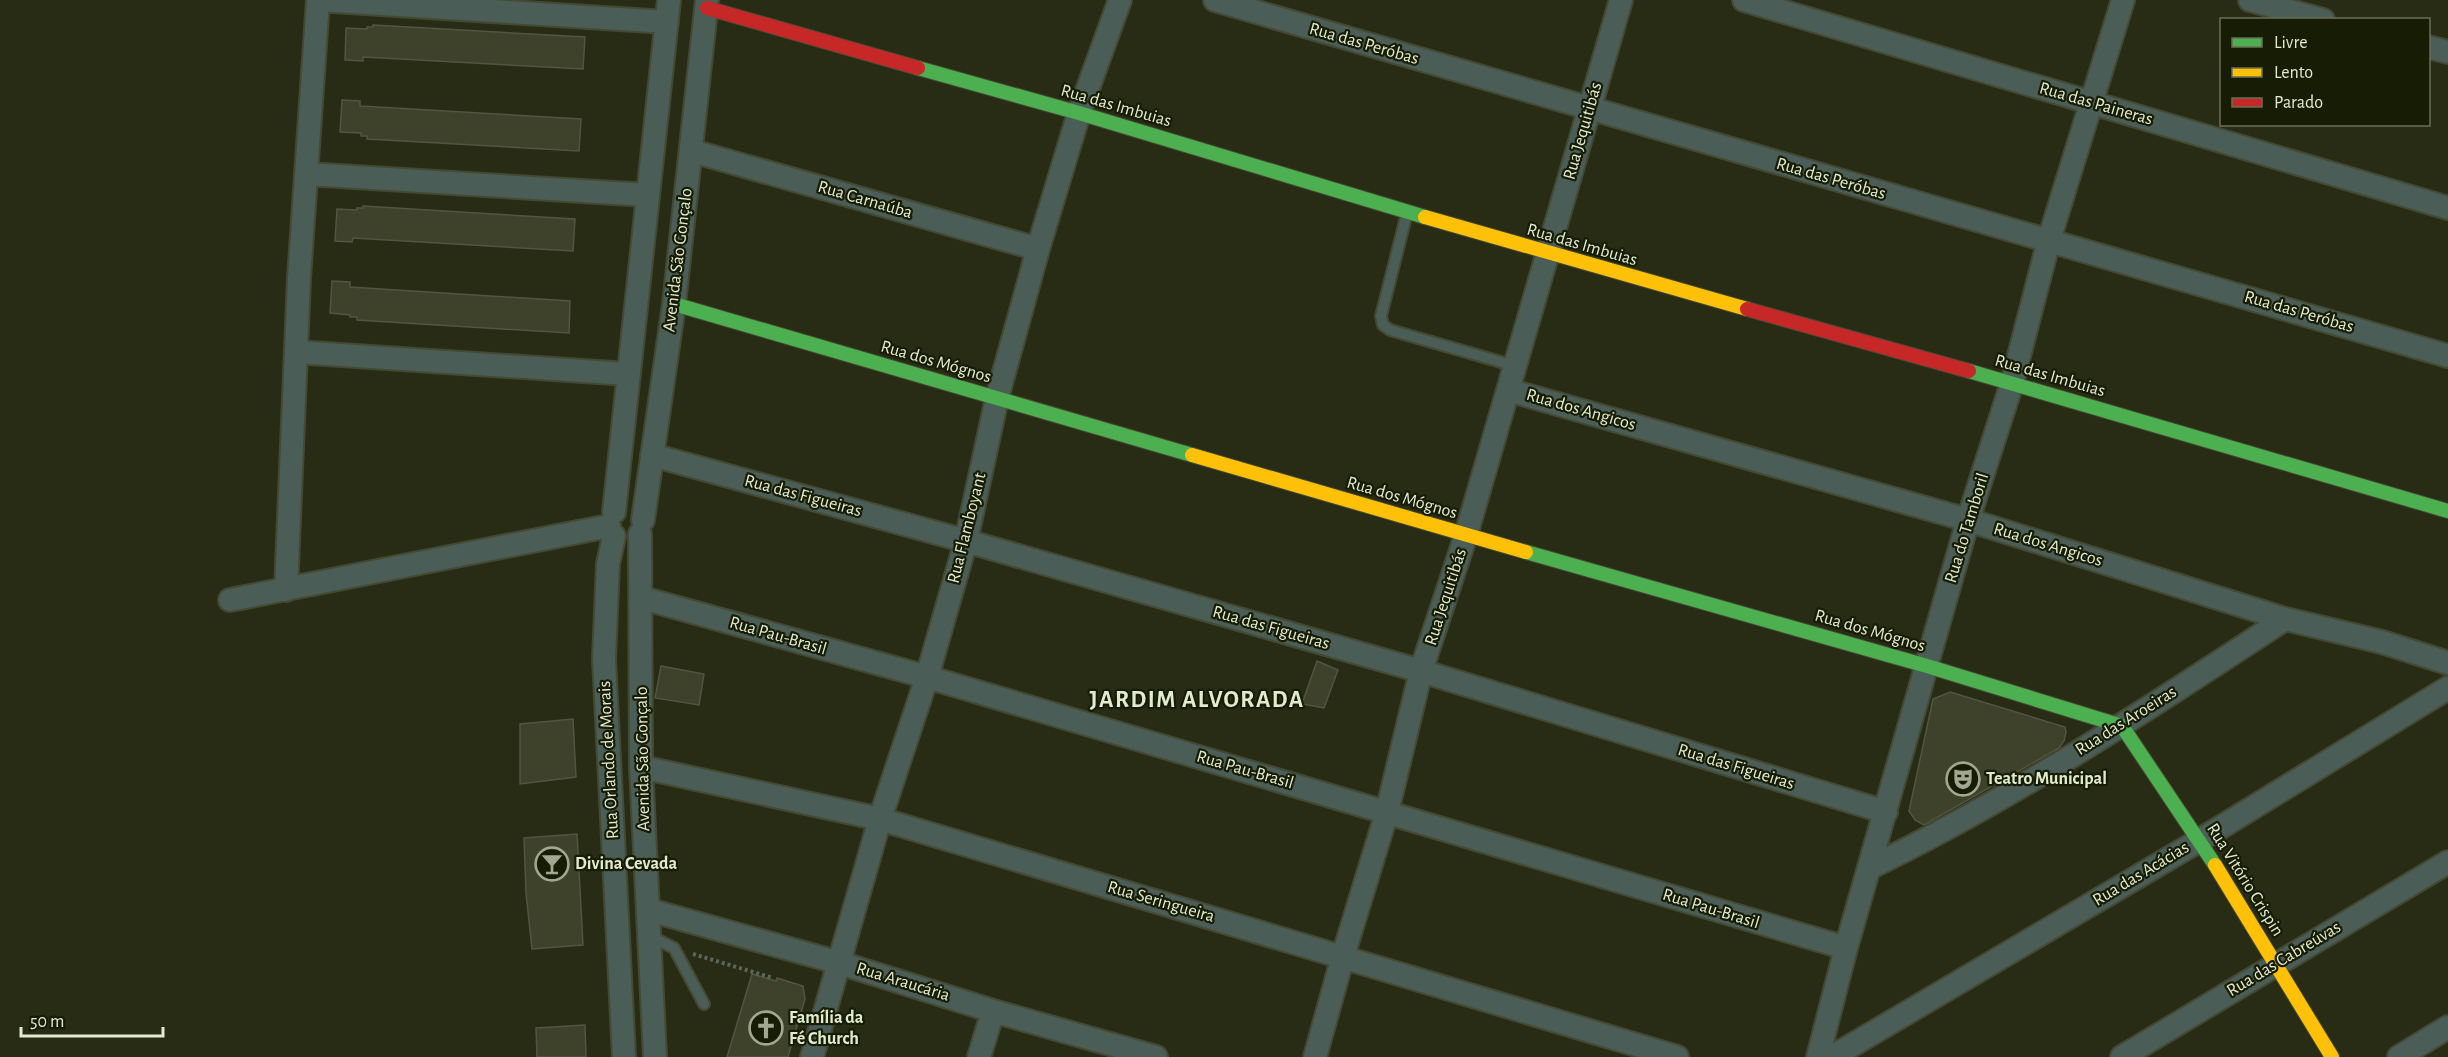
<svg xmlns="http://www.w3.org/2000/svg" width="2448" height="1057" viewBox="0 0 2448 1057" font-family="'Alegreya Sans',sans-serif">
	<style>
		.building { fill: #3e422b; stroke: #525640; stroke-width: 1.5 }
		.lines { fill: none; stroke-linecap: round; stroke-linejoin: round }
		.lane-casing { stroke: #444934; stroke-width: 14 }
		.street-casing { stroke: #444934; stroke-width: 26 }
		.fast-casing { stroke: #444934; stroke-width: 16 }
		.slow-casing { stroke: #444934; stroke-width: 16 }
		.jam-casing { stroke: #444934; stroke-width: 16 }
		.path { stroke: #5a675c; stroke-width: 4; stroke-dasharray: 3 3; stroke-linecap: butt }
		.lane { stroke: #4a5d56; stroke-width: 10 }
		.street { stroke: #4a5d56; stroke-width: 22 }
		.fast { stroke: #4caf50; stroke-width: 14 }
		.slow { stroke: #ffc107; stroke-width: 14 }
		.jam { stroke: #c62828; stroke-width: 14 }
		.labels { text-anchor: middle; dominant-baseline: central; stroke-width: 4.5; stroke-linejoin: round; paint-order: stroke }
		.street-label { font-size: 18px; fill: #e3ebce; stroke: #171c05 }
		.poi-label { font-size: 18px; font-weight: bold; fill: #e3ebce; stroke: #171c05; text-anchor: start }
		.district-label { font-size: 24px; font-weight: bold; letter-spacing: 1.5px; fill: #e3ebce; stroke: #171c05 }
	</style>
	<rect width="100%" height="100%" fill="#282c15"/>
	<path class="building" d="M373,25l212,12 -2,32 -220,-12v4l-18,-1 1,-32 21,1v-2h6z
		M342,100l18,1v5l221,13 -2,32 -212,-12v-3h-6v-3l-21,-1z
		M363,206l212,13 -2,32 -220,-13 -1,4 -17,-1 2,-32 20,1v-2h6z
		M332,281l18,1v5l220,14 -1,32 -212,-13v-3h-7v-2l-20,-2z
		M1317,661l21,9 -14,38 -22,-4z
		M661,666l43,8 -5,31 -44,-7z
		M1950,692l115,35 1,5 -2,9 -5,7 -135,77 -9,-5 -6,-9 24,-112z
		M573,719l3,58 -56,7v-60z
		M577,834l6,111 -51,4 -6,-56 -2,-55z
		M752,974l24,7 1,-3 26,8 2,13 -17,58h-61z
		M585,1025l1,32h-49l-1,-29z"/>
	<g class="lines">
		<defs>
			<path id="lane" d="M1407,213l-26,103 2,9 7,5 125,36
				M650,936l24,12 30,56"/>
			<path id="street" d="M318,0l349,22
				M1215,0c410,121 822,236 1233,356
				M1744,0l704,208
				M2250,0l73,20
				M2428,47l20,5
				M692,151l346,98
				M306,174l342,21
				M296,352l332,22
				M1508,390l460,130 317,99 97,23 66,21
				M652,455l314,86 455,130 465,141
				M614,512l55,-512
				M643,520l31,-216 33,-304
				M640,534l1,233 14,290
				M614,536l-6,28 -4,95 20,398
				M286,590l13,-312 19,-278
				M642,598l285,79 919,271
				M230,600l379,-74
				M641,767l239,52 797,238
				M1869,868c145,-70 282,-161 416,-249
				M649,910l191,53 153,48 163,46
				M812,1057l68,-238 47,-142 39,-136 31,-143 41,-149 41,-136 41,-113
				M979,1057l14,-46
				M1315,1057l28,-101 44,-144 34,-141 45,-136 155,-535
				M1818,1057l28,-109 122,-428 44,-137 37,-143 74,-240
				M1832,1057l368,-217 248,-152
				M2122,1057l326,-195
				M2399,1057l49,-30"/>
			<path id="fast" d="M918,68l161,45 346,104
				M674,304l518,151
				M1969,371l479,140
				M1526,552l401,114 195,60 93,139"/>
			<path id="slow" d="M1425,217l322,92
				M1192,455l334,97
				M2215,865l117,192"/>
			<path id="jam" d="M707,8l211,60
				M1747,309l222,62"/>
		</defs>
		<use href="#lane" class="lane-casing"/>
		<use href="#street" class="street-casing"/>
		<use href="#fast" class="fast-casing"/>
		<use href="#slow" class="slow-casing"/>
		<use href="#jam" class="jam-casing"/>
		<path class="path" d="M693,954l80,24"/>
		<use href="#lane" class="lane"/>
		<use href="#street" class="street"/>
		<use href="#fast" class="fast"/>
		<use href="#slow" class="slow"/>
		<use href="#jam" class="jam"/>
	</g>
	<defs>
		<symbol id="theatre-ring" viewBox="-11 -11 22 22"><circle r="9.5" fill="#171c05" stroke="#a2a88d" stroke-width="1.5"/><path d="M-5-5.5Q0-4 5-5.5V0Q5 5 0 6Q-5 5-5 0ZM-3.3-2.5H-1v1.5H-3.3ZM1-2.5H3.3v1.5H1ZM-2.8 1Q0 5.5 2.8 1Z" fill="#a2a88d"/></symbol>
		<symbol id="bar-ring" viewBox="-11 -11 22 22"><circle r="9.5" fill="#171c05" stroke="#a2a88d" stroke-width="1.5"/><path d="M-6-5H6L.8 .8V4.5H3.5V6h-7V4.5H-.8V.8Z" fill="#a2a88d"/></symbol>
		<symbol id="church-ring" viewBox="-11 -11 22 22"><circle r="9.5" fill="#171c05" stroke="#a2a88d" stroke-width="1.5"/><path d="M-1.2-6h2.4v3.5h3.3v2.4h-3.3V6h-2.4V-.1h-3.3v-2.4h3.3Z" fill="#a2a88d"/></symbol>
	</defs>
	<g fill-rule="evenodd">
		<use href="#theatre-ring" x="1944" y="760" width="38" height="38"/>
		<use href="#bar-ring" x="533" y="845" width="38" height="38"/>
		<use href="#church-ring" x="747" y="1009" width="38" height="38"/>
	</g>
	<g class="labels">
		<g class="street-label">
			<text transform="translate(1364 44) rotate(16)">Rua das Peróbas</text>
			<text transform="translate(2096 104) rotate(16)">Rua das Paineras</text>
			<text transform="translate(1116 106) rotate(16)">Rua das Imbuias</text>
			<text transform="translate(1583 131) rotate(-74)">Rua Jequitibás</text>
			<text transform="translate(1831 179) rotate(16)">Rua das Peróbas</text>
			<text transform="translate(865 200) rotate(16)">Rua Carnaúba</text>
			<text transform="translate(1582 245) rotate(16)">Rua das Imbuias</text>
			<text transform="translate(678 260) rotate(-83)">Avenida São Gonçalo</text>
			<text transform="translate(2299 312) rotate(16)">Rua das Peróbas</text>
			<text transform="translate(936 362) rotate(16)">Rua dos Mógnos</text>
			<text transform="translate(2050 376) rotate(16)">Rua das Imbuias</text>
			<text transform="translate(1581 410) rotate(16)">Rua dos Angicos</text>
			<text transform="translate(803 496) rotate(15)">Rua das Figueiras</text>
			<text transform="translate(1402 498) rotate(16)">Rua dos Mógnos</text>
			<text transform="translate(967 528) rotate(-76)">Rua Flamboyant</text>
			<text transform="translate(1967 528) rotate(-73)">Rua do Tamboril</text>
			<text transform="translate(2048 545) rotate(17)">Rua dos Angicos</text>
			<text transform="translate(1446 597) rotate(-72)">Rua Jequitibás</text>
			<text transform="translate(1271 628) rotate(16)">Rua das Figueiras</text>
			<text transform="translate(1870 631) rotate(16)">Rua dos Mógnos</text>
			<text transform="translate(778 636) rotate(16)">Rua Pau-Brasil</text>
			<text transform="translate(2126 721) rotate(-32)">Rua das Aroeiras</text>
			<text transform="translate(643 759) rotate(-91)">Avenida São Gonçalo</text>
			<text transform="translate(609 760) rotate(-93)">Rua Orlando de Morais</text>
			<text transform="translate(1736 767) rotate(17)">Rua das Figueiras</text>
			<text transform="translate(1245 770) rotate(16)">Rua Pau-Brasil</text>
			<text transform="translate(2141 874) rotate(-31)">Rua das Acácias</text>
			<text transform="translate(2245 880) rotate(58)">Rua Vitório Crispin</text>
			<text transform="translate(1161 902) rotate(16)">Rua Seringueira</text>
			<text transform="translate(1711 909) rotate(17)">Rua Pau-Brasil</text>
			<text transform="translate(2284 959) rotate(-31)">Rua das Cabreúvas</text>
			<text transform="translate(903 982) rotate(17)">Rua Araucária</text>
		</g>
		<g class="poi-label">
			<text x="1986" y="779">Teatro Municipal</text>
			<text x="575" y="864">Divina Cevada</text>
			<text x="789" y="1018">Família da<tspan x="789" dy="21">Fé Church</tspan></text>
		</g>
		<g class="district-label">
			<text x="1197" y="700">JARDIM ALVORADA</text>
		</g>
	</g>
	<rect x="2220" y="18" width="210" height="108" fill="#171c05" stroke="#696f55" stroke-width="1.5"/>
	<rect x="2232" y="38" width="30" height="9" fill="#4caf50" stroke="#696f55" stroke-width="1.5"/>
	<text x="2274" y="48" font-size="18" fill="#e3ebce">Livre</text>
	<rect x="2232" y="68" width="30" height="9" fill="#ffc107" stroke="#696f55" stroke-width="1.5"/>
	<text x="2274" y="78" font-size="18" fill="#e3ebce">Lento</text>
	<rect x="2232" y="98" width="30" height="9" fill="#c62828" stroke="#696f55" stroke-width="1.5"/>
	<text x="2274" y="108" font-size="18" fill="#e3ebce">Parado</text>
	<path d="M21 1027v9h142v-9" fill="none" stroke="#e3ebce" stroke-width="3"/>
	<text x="30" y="1027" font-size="18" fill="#e3ebce" stroke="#171c05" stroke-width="4.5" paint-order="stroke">50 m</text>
</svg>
